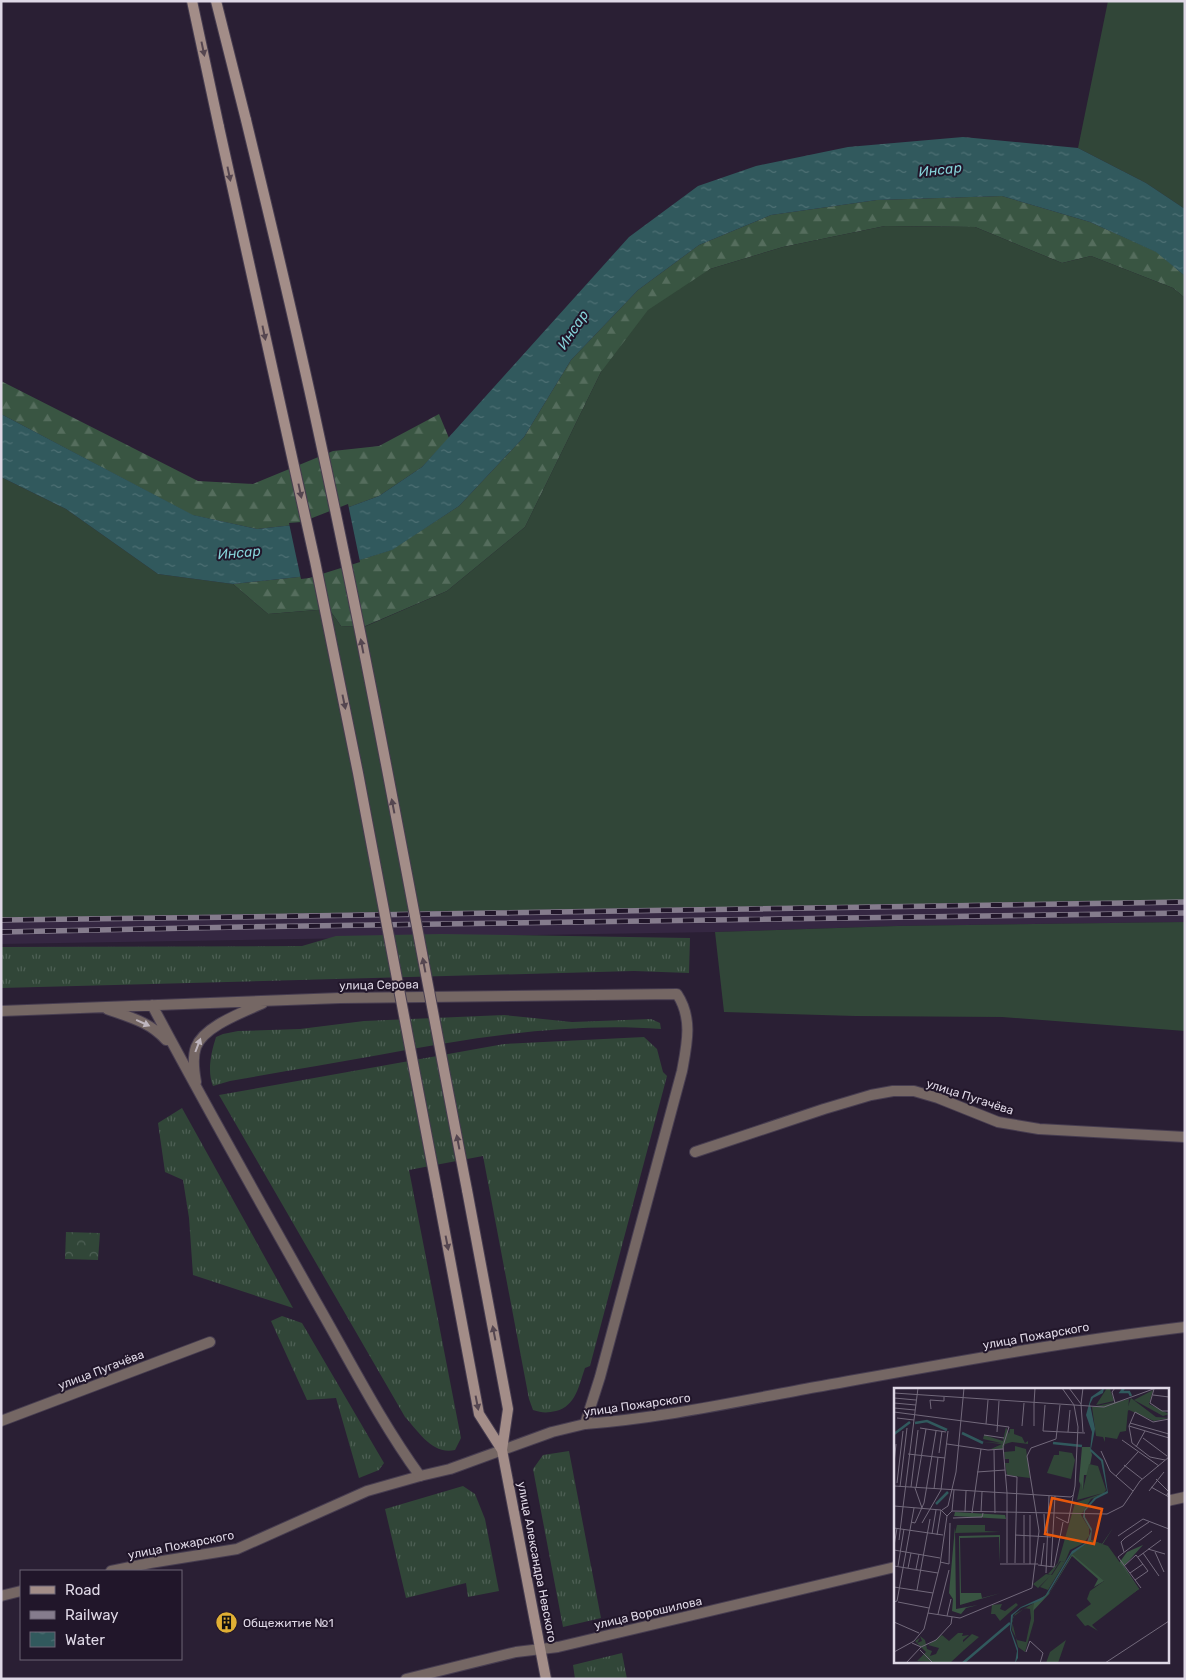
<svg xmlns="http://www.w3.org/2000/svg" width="1186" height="1680" viewBox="0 0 1186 1680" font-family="Rubik,sans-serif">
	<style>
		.built { fill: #352742 }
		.grass { fill: url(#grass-tufts) }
		.forest { fill: url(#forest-firs) }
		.park { fill: url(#park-crowns) }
		.garden { fill: #314638 }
		.water { fill: url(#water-ripples) }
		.pier { fill: #2a1f34 }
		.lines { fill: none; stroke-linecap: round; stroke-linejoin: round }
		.minor-casing { stroke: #473d50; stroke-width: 12 }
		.tertiary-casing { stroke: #473d50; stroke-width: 12 }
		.secondary-casing { stroke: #473d50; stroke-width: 12 }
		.minor { stroke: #756764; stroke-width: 10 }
		.tertiary { stroke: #756764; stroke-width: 10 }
		.secondary { stroke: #a38d88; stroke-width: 10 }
		.rail-casing { stroke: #857c8d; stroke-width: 5.5 }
		.rail { stroke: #21162a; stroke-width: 4; stroke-dasharray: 11; stroke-linecap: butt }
		.secondary-bridge-casing { stroke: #473d50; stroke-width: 12; stroke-linecap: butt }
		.secondary-bridge { stroke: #a38d88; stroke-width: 10 }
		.oneway { fill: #554650 }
		.oneway2 { fill: #bfb6bf }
		.labels { text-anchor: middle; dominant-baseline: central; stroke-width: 4; stroke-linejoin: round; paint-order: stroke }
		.street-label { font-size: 12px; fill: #dfd8e6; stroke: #21162a }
		.poi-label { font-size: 12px; fill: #dfd8e6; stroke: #21162a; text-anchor: start }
		.water-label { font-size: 14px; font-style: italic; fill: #85d2d8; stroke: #21162a }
		.inset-river { fill: none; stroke: #31595d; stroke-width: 2.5 }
		.inset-road { fill: none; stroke: #72697b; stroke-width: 1 }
		.view { fill: #e8590c; fill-opacity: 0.15; stroke: #e8590c; stroke-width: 2.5 }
		.inset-edge { fill: none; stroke: #dfd8e6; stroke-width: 2.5 }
	</style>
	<defs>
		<pattern id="grass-tufts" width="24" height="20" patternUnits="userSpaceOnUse" patternTransform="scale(1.25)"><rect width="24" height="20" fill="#314638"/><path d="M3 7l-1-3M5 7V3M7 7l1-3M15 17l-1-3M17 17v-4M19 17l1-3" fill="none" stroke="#4e6055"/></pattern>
		<pattern id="forest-firs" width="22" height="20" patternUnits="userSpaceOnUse" patternTransform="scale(1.25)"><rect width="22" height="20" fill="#395542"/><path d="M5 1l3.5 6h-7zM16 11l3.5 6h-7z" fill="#556d5d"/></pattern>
		<pattern id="park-crowns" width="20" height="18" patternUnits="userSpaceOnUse" patternTransform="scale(1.25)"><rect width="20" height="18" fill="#314638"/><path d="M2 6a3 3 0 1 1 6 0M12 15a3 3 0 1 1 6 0" fill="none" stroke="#4e6055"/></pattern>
		<pattern id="water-ripples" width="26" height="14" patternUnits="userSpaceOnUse" patternTransform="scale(1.25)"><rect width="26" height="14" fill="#31595d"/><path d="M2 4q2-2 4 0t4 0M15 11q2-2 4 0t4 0" fill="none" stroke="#4e7074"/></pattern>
	</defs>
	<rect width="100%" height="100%" fill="#2a1f34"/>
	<path class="built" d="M1185,900v22l-288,4 -182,6 -714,12v-26z"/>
	<path class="grass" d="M442,934l248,4 -1,35 -55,-2 -633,17v-41l301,-1 34,-10z
		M504,1015l68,7 79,-3 9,4 1,6c-95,-7 -189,9 -282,26 -50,9 -99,17 -149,26l-17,5c-6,-15 -2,-33 3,-49l7,-3 15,-3 62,-2 64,-8z
		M644,1037l13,12 6,23 4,4 -77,290 -5,2c-6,17 -9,38 -29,43 -9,2 -14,2 -23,-1l-4,-11 -46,-243 -74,14 52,268 -6,12c-23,5 -36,-18 -50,-33l-186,-322 285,-51z
		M182,1108l111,200 -100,-33 -4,-57 -6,-38 -18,-8 -7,-49z
		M282,1316l20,7 82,140 -5,7 -20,8 -23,-80 -29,2 -36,-79z
		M569,1451l32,167 -38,9 -30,-158 10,-14z
		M463,1486l12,8 10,25 14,72 -31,6 -2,-14 -60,15 -21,-89z
		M622,1653l5,26h-52l-2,-14z"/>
	<path class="forest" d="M1002,196l88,26 67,30 28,24v22l-12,-10 -82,-32 -29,7 -87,-36 -90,-1 -102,21 -73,22 -109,103 -76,155 -78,64 -84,36 -22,-1 -12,-17 -61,5 -35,-30 75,-8 83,-26 68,-44 65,-69 47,-77 67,-70 61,-45 72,-30 106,-15z
		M1,381l197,100 55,3 80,-33 46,-5 60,-32 10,24 -27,29 -43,29 -76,28 -46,5 -65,-14 -191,-101z"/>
	<path class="park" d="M66,1232l34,1 -2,27 -33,-1z"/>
	<path class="garden" d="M1108,1h77v208l-39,-26 -68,-35z
		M885,226l90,1 87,36 29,-7 82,32 12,10v602l-1184,18v-441l65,32 92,65 75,10 35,30 61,-5 12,17 23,1 83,-36 78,-64 76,-155 47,-62 62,-41 73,-22z
		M1185,922v109l-183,-14 -147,-1 -131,-4 -9,-80 182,-6z"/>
	<path class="water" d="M963,137l115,11 68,35 39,26v67l-29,-24 -66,-30 -88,-26 -125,4 -106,15 -72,30 -61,45 -67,70 -47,77 -65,69 -67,44 -84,26 -75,8 -75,-10 -92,-65 -65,-32v-63l192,101 64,14 46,-5 76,-28 43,-29 207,-230 69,-51 58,-20 92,-19z"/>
	<path class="pier" d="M348,504l12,58 -51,16 -8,1 -12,-56 13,-1z"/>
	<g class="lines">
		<defs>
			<path id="minor" d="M695,1152l129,-43 47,-14 22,-4h21l24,7 60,24 41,7 146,8
				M1,1421l209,-79
				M585,1424c78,-6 154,-23 231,-37 122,-22 245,-45 369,-60
				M1167,1501l18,-4
				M111,1571l39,-8 87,-14 130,-58 53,-15
				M1,1596l20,-5
				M406,1679l110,-27 42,-5 337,-80"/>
			<path id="tertiary" d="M107,1009c22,8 43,13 59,31
				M1,1011l339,-13 337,-4c16,24 10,50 5,77l-82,306 -15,47 -33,8 -102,37 -30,7c-40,-55 -71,-117 -105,-176 -55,-98 -110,-195 -163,-295
				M196,1082c-2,-11 -4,-24 0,-35 8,-21 48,-35 67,-44"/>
			<path id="secondary" d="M192,1l27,126
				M216,1l30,119
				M467,1190l41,219 -6,41 44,229
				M438,1195l41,219 23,36"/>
		</defs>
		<use href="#minor" class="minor-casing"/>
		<use href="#tertiary" class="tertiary-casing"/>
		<use href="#secondary" class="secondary-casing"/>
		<use href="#minor" class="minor"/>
		<use href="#tertiary" class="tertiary"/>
		<use href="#secondary" class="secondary"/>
		<defs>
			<path id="rail" d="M1,920l240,-3 944,-15
				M1,932l239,-5 945,-14"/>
		</defs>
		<use href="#rail" class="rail-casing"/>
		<use href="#rail" class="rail"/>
		<defs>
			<path id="secondary-bridge" d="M246,120c25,103 50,207 72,310 55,252 100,507 149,760
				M219,127l96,434 43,212 80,422"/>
		</defs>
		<use href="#secondary-bridge" class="secondary-bridge-casing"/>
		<use href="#secondary-bridge" class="secondary-bridge"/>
	</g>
	<defs><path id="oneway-solid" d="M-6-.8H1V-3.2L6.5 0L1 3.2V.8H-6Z" transform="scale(1.25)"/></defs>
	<g class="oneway">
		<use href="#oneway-solid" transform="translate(203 49) rotate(78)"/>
		<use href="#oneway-solid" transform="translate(229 174) rotate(78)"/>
		<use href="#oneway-solid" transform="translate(264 333) rotate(78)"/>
		<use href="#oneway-solid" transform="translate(300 491) rotate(78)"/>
		<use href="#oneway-solid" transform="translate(362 646) rotate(-101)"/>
		<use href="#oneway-solid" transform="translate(344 702) rotate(78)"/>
		<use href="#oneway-solid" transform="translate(393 806) rotate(-101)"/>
		<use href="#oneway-solid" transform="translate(424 965) rotate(-101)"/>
		<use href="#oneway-solid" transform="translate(458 1142) rotate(-101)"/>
		<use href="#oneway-solid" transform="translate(447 1243) rotate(79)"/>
		<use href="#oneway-solid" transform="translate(494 1333) rotate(-101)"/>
		<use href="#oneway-solid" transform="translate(477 1403) rotate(79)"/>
	</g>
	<g class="oneway2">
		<use href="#oneway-solid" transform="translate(143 1023) rotate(24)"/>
		<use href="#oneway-solid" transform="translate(198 1045) rotate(-69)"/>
	</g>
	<defs>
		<symbol id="building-disc" viewBox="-11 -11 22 22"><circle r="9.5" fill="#e0af34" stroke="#21162a"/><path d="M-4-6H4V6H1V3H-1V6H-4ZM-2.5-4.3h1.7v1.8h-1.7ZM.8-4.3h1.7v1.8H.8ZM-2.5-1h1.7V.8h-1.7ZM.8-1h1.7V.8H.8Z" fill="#111"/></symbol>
	</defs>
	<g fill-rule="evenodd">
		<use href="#building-disc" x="214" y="1610" width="25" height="25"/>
	</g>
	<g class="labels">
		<g class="street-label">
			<text transform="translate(379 985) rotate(-1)">улица Серова</text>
			<text transform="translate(970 1097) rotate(18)">улица Пугачёва</text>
			<text transform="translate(1036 1336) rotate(-10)">улица Пожарского</text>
			<text transform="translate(101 1370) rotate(-21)">улица Пугачёва</text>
			<text transform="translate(637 1405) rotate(-8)">улица Пожарского</text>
			<text transform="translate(181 1545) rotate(-11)">улица Пожарского</text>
			<text transform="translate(537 1562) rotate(79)">улица Александра Невского</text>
			<text transform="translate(648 1613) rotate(-13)">улица Ворошилова</text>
		</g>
		<g class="poi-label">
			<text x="243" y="1623">Общежитие №1</text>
		</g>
		<g class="water-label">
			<text transform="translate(940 170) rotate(-6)">Инсар</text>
			<text transform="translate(573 330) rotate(-56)">Инсар</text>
			<text transform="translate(239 553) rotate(-5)">Инсар</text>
		</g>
	</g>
	<g transform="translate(894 1388)">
		<rect width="275" height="275" fill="#2a1f34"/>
		<path d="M259,2l-4,14 20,10 -6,2 -29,-16zM237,10l25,19 13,1 -15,3 -25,-11 -3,2zM112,39l3,7 1,-5h4v5l8,3 3,6 3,-2v3l-16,-2 -7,2 -2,5h-12l11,-5 -19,-2 18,1 -18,-4 1,-4 19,6zM167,173l4,1 -17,28 -8,-3 10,-11 -12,12 -5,-4 13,-10 6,1zM140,215v18l-9,31 -7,-5 -6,-26 3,-7zM131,220l5,1 1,9 -5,24 -9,-2 -5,-10 1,-13zM64,245h5l-1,3 7,-1 -6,5 1,10 -14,13 -33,-2 9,-9 -11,-11 5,-3 -3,5 5,-2 -2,-5 5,4 2,9 5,2 -2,5 6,-2 3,-6 -11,-3 14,-10 7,6z" fill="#314638" fill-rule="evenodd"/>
		<path d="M188,59h8l2,8 -4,20h-4l-1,16 -4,-10zM61,124l50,3 1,4 -52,-3zM61,139l1,82 22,-4 -12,3 -5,6 -9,-3 1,-12 -4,-6zM219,140l-14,22 21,15 -1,-2 8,-11 16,-7 -19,21 15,23 -20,14 1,-3 -16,-19 -10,6 4,-8 -26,-23 -23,38 -16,17 1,-8 16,-11 22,-38 19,-14 11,4zM106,147v28l-1,-26 -39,1 1,55h20l1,5 19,-5 -41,12 -1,-69z" fill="#395542"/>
		<path d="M213,0l3,1 4,12 -18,4zM121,58l11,3 4,29 -23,-3 -2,-12h4v-4h-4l-1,-7 11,-1z" fill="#314638"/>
		<path d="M235,11l-3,32 -6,1 -3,7 -12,-2v5l-2,-5 -7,-1 -4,-29zM165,63l13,2 3,7 -4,19 -24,-6 7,-18h5zM195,76l9,2 8,24 -3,4 -12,5 -10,16 8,13v8l-5,7 -14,7 -5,12 -5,-1 -9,14 -3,-1 10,-11 17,-60 28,-10 -26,7 4,-18 2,8zM63,137h28v6l16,1 -46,1zM197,152l17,6 31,43 -47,36 6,6 -10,-6 -3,1 -9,-11 15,-11 -4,-5 3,-8 14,-10 -32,-27zM122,215l2,2 -18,16 -5,-7h-4l1,-9 10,-1 -2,5 5,2zM78,246l7,3 -15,13 -4,-5zM172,252l-8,23h-12l4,-11z" fill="#314638"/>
		<path d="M210,0l-1,5 -10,5 -3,6 5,25 -4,20 12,11 5,33 -12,6 -11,12v6l7,12 -1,11 -20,15 -23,39 -6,6 -21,8 -8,7 -2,15 7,19v9l-3,5 2,-12 -7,-21 1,-15 10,-8 24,-11 27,-45 15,-9 4,-11 -8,-14 1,-7 10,-12 13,-7 -6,-30 -11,-10 2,-19 -6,-17 5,-18z" fill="#31595d"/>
		<path class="inset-river" d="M230,0l-3,4h8l2,4M21,35l12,-2 20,9M68,45l21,10M0,46l16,-12M159,55l29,3M42,116l12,-12M69,275l47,-40"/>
		<path class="inset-road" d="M175,0l12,16 2,28M260,1l-4,14 12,8h7M0,5l210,14 52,-19M259,7l16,2M0,10l22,2M0,15l22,2M221,15l-3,-11 3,-4M140,16l1,-16M187,16l2,-16M151,17l-2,26 42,2M0,20l21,2M37,21l-1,-9 14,1v-4M0,24l115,15 -6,19 4,47v70M3,30l17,2M236,35l39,11M92,36l2,-24M128,38l2,-23M140,38v-22M235,38l40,12M26,40l26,4M103,44l2,-31M174,44l2,-22M90,47l20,3M249,50l24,18M228,52l37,26M53,56l41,6 15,-1M242,59l9,-16M100,62l1,63M207,63l9,20 23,20M45,65l3,-22M14,66l37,4M271,72l-15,-3 -18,-14 -3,-17 6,-14 18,10 16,-3M0,76l2,-20M230,77l18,14M83,84l28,-2M112,87l11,2 -2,86M222,88l22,-24M262,91l13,13 -3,4M3,95l6,-52M0,98l177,11 2,-2M6,99l7,-59M17,99l7,-57M257,99l18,10M21,100l7,20M22,100l10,-59M40,101l4,-32M255,103l15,-19M0,118l47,4 6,6 -7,49 -16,64 -10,12 -20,11M9,119l15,-119M48,122l6,-4 8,-34 8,-84M58,123l2,-21M71,124l1,-21M87,124l1,-20M78,125l9,-64M150,126l1,21M130,127v48M53,128l5,-5 155,3 16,-8 17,-25 29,-24M162,129l12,6 7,-37 3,-59 -4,-22 -12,-17M59,130l29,-1 1,-4M17,134l4,1 9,-20 12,-72M28,135l19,-33 7,-59M0,140l49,7M38,146l4,-24M43,147l4,-25M121,147l36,2M224,148l25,-17 26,10M5,152l4,-33M0,158l3,-18M254,161l17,5M0,162l46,8M230,164l-3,-10 4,-4 24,-16M261,164l9,20M249,165l16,23M244,169l23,-17M46,174l9,2 1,-41M106,176h38M136,176v-49M144,177l16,2 9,-45M0,178l44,7M4,178l6,-37M147,178l3,-23M230,178l12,-11 12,16 -13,9M157,179l4,-71M14,180l3,-15M22,181l3,-15M152,185l3,-77M236,185l13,-9M0,199l39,6M247,200l-23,-31 34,-26M23,202l13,-71M0,214l3,-1 17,-93M4,214l31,6M34,225l32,5 72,-30 7,-57 -12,-75 4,-8 25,-9 4,-34M44,226l11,-44M53,228l4,-17M0,234l25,11M18,255l9,4 15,-7 15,-16 1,-7M26,262l13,13M132,264l4,-11 13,12 -3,10M12,275l15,-16M211,275l64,-42"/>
		<path class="view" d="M158,110l50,11 -8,35 -49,-10z"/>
		<rect width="275" height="275" class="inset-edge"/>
	</g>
	<rect width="1186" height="1680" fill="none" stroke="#dfd8e6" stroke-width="5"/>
	<rect x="20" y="1570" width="162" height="90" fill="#21162a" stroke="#6d6475"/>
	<rect x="30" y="1586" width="25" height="8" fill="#a38d88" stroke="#6d6475"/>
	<text x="65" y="1595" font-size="15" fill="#dfd8e6">Road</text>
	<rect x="30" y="1611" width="25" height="8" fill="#857c8d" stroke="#6d6475"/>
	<text x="65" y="1620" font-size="15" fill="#dfd8e6">Railway</text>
	<rect x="30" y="1632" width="25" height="15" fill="url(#water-ripples)" stroke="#6d6475"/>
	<text x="65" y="1645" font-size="15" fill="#dfd8e6">Water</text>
</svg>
